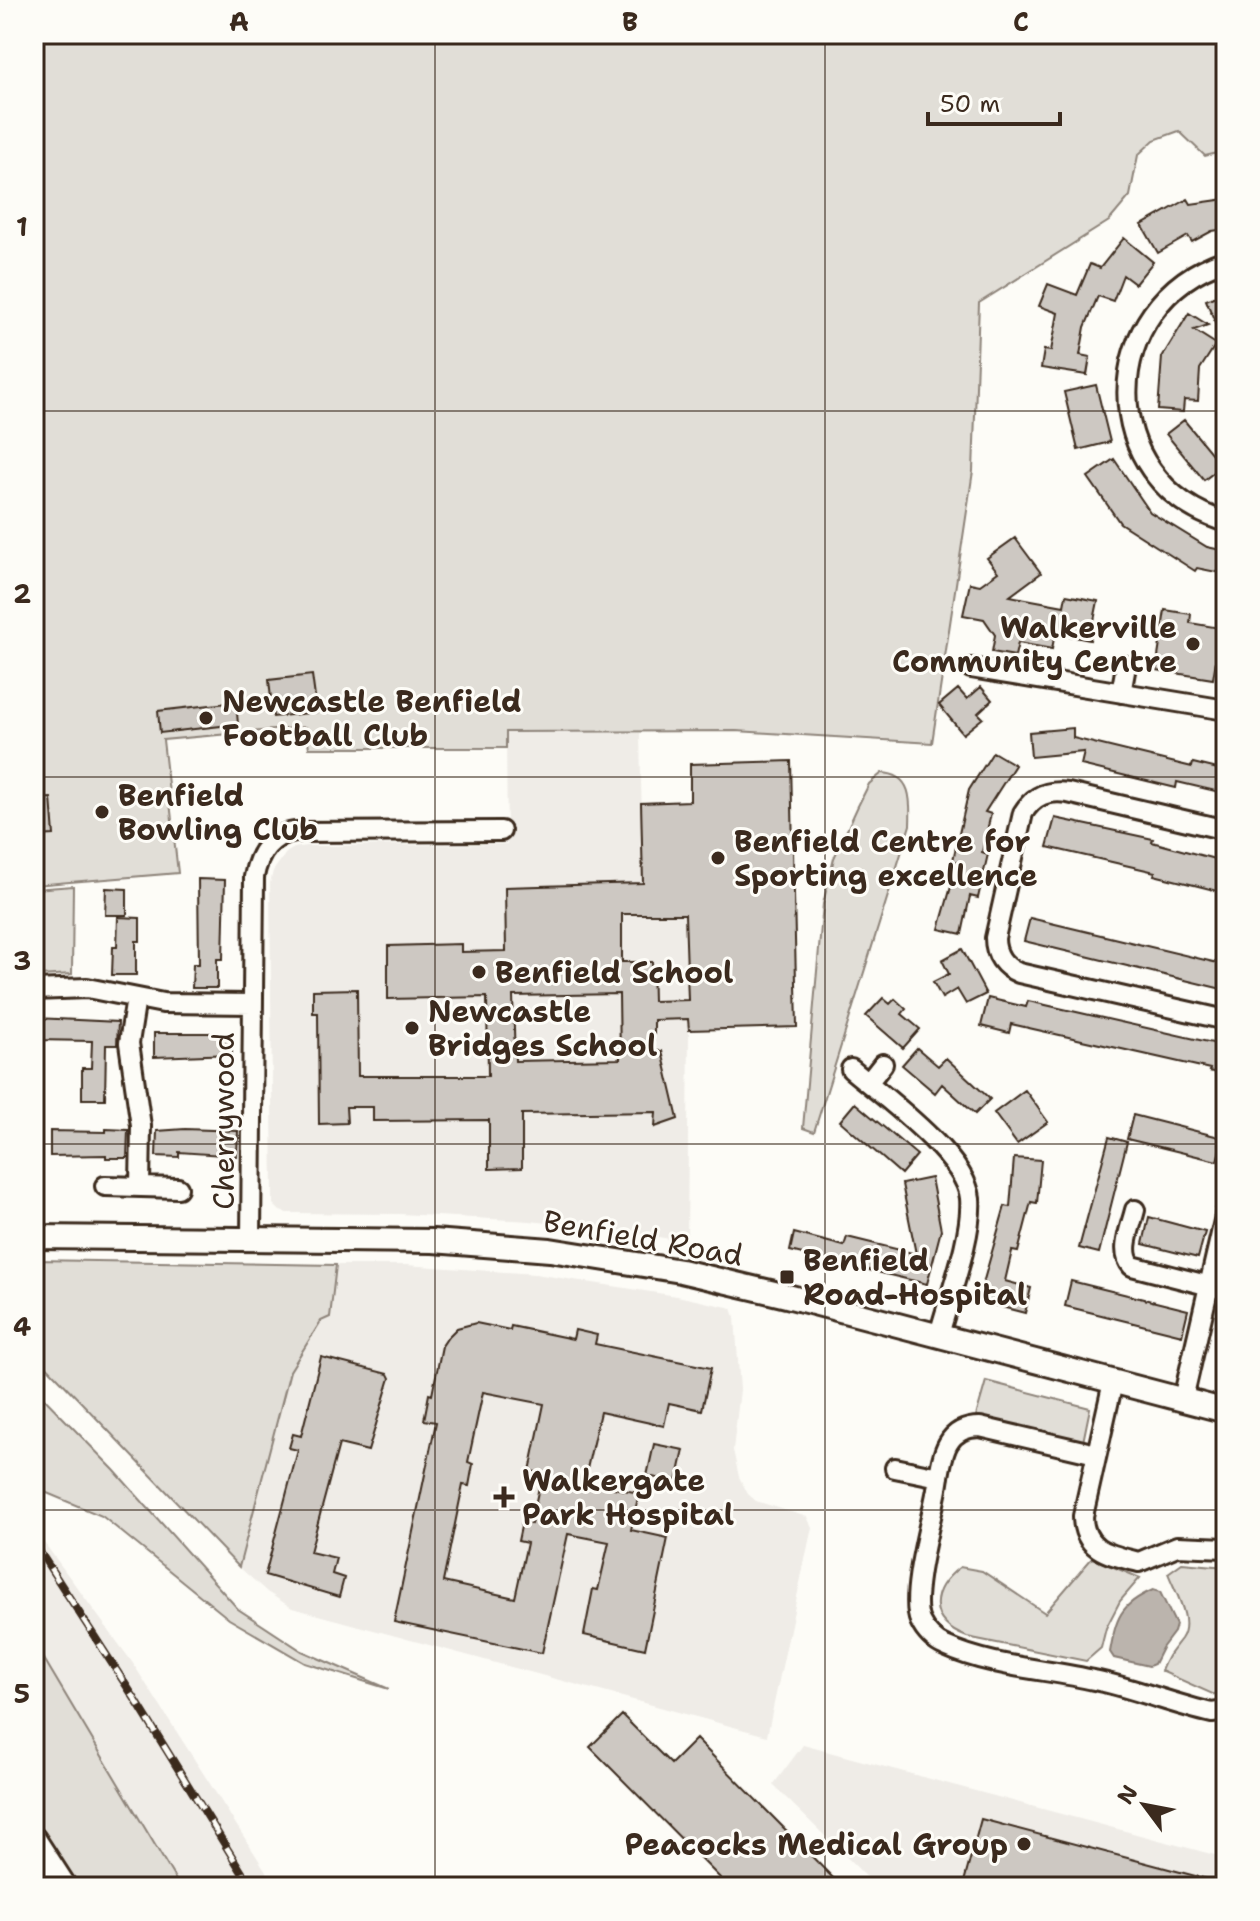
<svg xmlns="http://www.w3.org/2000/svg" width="1260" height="1921" viewBox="0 0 1260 1921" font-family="'Shantell Sans',sans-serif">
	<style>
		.built { fill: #efece7 }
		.green { fill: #e1ded7; stroke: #8e847a; stroke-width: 2 }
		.water { fill: #bbb4ad; stroke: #887d74; stroke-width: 2 }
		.building { fill: #cdc8c2; stroke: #3b2a1e; stroke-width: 2; fill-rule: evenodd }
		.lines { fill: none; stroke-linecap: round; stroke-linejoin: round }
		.minor-casing { stroke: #3b2a1e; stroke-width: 24 }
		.tertiary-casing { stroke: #3b2a1e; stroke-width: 28 }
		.minor { stroke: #fdfcf7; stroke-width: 18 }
		.tertiary { stroke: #fdfcf7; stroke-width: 22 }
		.rail-casing { stroke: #3b2a1e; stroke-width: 8 }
		.rail { stroke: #fdfcf7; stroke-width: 5; stroke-dasharray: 15; stroke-linecap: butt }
		.grid { fill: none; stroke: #3b2a1e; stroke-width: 2; stroke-opacity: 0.55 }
		.poi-dot { fill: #3b2a1e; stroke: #fdfcf7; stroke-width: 3 }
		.labels { text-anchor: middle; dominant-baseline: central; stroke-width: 6; stroke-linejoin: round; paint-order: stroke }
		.poi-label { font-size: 30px; font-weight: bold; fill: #3b2a1e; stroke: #fdfcf7; text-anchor: start }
		.street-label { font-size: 30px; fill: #3b2a1e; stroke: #fdfcf7 }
		.neatline { fill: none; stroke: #3b2a1e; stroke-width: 3 }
		.grid-label { font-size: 26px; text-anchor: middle; font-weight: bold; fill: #3b2a1e }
	</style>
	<rect width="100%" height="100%" fill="#fdfcf7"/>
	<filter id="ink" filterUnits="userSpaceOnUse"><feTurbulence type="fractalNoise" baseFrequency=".0125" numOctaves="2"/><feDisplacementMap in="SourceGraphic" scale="16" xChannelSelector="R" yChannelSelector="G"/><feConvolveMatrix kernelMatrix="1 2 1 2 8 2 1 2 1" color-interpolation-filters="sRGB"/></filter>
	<g filter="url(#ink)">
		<path class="built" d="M506,732l134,1 4,180 41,1 4,116 -2,212 -52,-9 -105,-12 -130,-7 -113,-1 -7,-2 -7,-7 -3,-321 3,-12 13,-18 8,-5 12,-2 201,-2z
			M336,1265h70l129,9 142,22 55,12 3,9 5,73 -7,60 6,27 9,17 8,7 51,16 5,10 -45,209 -475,-128 -25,-16 -28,-25 51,-196 31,-50 9,-5z
			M34,1529l98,133 144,225h-197l-45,-70z
			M803,1745l423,113v29h-349l-104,-102z"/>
		<path class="green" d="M34,34h1192v117l-21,5 -26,-25 -25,9 -16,15 -8,41 -21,25 -130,82 -6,168 -41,272 -196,-12 -230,1v16h-197l-3,-21 -143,13 15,133 -144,12z
			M882,773c30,1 29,28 28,52l-96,307 -11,-4 20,-224 11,-46 23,-50 12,-24z
			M73,886l-1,88 -34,2 -4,-2v-85z
			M34,1260l302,5 -6,52 -9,4 -31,50 -51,196 -205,-214z
			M986,1381l104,27 -7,34 -107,-26z
			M34,1388l80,82 124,139 64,42 87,38 -84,-26 -76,-44 -127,-103 -67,-28z
			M1092,1558l48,20 -20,23 -14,27 -5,20 -15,13 -119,-24c-40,-15 -38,-46 -7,-70l22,4 63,42z
			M1182,1563l44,4v124l-9,5 -56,-25c6,-16 10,-19 20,-32 13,-18 -6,-47 -13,-66z
			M34,1642l146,245h-101l-45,-70z"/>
		<path class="water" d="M1153,1590l7,2 16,33 -2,7 -12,16 -8,16 -5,2 -35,-8 -4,-6c6,-34 10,-48 43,-62z"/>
		<path class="building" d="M1188,199l3,5 35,-5v30l-14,2 -20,11 -4,-6 -30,17 -16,-28z
			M1124,238l29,24 -18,22 -12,-9 -10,26 -15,-5 -13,31 -5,28 10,2 -3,18 -46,-7 3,-18 7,1 7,-38 -19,-7 9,-22 29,11 13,-31 10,4z
			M1226,292v25l-11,5 -9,-22z
			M1189,313l19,12 -14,5 22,14 -16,25 -2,32 -14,-1 -1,12 -25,-2 4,-53z
			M1096,385l14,57 -32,8 -14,-58z
			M1184,420l38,46 -18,14 -38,-46z
			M1114,459l36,53 57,35 19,4v23l-29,-6 -2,3 -75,-48 -32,-46z
			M1015,538l26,35 -31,23 54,10 2,-11 32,6 -8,39 -35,-7 -3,16 -34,-6 -3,13 -23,-4 3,-17 -11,-16 -21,-4 7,-32 10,2 18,-13 -11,-14z
			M1165,610l26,4 -1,9 36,6v32l-10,-1 -3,19 -57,-9z
			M312,675l5,37 -44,5 -4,-37z
			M981,687l11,13 -14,13 5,5 -20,16 -24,-29 19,-16 9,10z
			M236,702l2,22 -78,9 -2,-22z
			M1073,728v10l119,29 1,-4 33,8 -2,22 -47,-11 -1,6 -95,-23 3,-13 -53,5 -2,-25z
			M993,752l22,13 -30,47 6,2 -9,38 6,2 -10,44 -8,-2 -8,38 -23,-5 19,-67 -5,-2 16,-70z
			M791,761l6,266 -108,3 -1,-11 -34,1v31h8l16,68 -23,8 1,-15 -134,2v54l-33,1v-49l-116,1v-14h-27l1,16 -28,1 -1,-111h-5v-23l44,-1 1,87h130l-1,-79 -99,2v-53l73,-2v8l45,-1 -1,-64 138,-4 -2,-80 49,-2v-37zM622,914h63l3,86 -35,1 -1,-39h-30zM619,994l1,65 -105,2 -2,-65z
			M51,798l3,37 -18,1 -2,-37z
			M1055,818l98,21 -1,3 74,20v31l-72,-18 1,-3 -108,-25z
			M198,879l27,1 -2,79h-6v29h-25l1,-24h6z
			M106,888l21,1v26h-22z
			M118,917l22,1v23h-4v34h-24l1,-28h4z
			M1030,918l196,47v25l-202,-49z
			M962,949l24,45 -20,10 -9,-15 -15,9 -9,-16 16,-8 -7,-14z
			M883,998l7,6 5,-5 11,10 -4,5 18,15 -17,19 -37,-32z
			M988,998l38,9 2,-6 198,45v29l-17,-4 1,-2 -199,-45 -2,9 -28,-7z
			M36,1018l82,4 -1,23h-11l-1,54h-23v-31h9l1,-27 -57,-1z
			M154,1033h78v21l-78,3z
			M917,1048l21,18 8,-8 44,41 -15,15 -33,-30 -7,9 -33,-28z
			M1025,1090l23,32 -31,22 -23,-31z
			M855,1103l62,52 -16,19 -61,-53z
			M1133,1115l90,23 -6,23 -90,-22z
			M106,1129l22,1 -1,28h-21v-3l-56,1v-25l56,1z
			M185,1129l53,2 -1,25 -58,-4v5l-23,-1 1,-25z
			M1109,1137l18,5 -28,111 -20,-5z
			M1014,1158l27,2 -4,43 -6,-1 -13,50 -6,-1 -7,30 26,7 -6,25 -47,-12 27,-95 5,1z
			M931,1178l10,52 -14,54 -137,-33 4,-18 50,13 3,-9 69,17 -14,-70z
			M1149,1217l56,15 -7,26 -55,-14z
			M1071,1281l117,29 -6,25 -117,-29z
			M476,1323l34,7 1,-4 62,13 2,-9 22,5 -2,9 116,24 -9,42 -33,-7 -5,23 -64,-14 -16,70 55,11 -8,37 37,8 -23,111 -61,-14 9,-46 5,1 11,-48 -41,-8 -26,119 -148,-31 42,-200 -12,-2 5,-26 3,1 10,-49 6,-9 9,-9zM483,1392l61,12 -14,67 12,2 -11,51 -9,-2 -4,19 9,2 -12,55 -72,-16 20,-97 6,1 4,-22 -5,-2z
			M321,1357l67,17 2,4 -22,73 -29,-7 -29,108 26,6 -4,16 12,4 -5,19 -74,-22 33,-125 -9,-2 4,-14 8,2z
			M654,1444l30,6 -7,32 -30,-6z
			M622,1715l49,49 25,-25 146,148h-113l-139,-140z
			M981,1819l237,63 -1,5h-233l-20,-5z"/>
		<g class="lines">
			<defs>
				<path id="minor" d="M1226,260c-130,43 -133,222 0,262
					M971,668l255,42
					M1121,693l5,-27
					M1226,830l-158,-37c-20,-3 -34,2 -45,20l-28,125c0,17 9,29 24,35l207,47
					M34,990l53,-2 76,15 89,1
					M136,998l-7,45 12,83 -1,61
					M851,1069c32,27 115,88 119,129 3,37 -21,99 -31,137
					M868,1083l15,-19
					M105,1186l73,2
					M1135,1210c-4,17 -16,42 -3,56l94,24
					M251,1240l3,-363c4,-23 16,-42 41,-45l206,-1
					M1113,1382l-30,134c0,35 28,39 56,46l38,-16 49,2
					M1183,1399l43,-187
					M1096,1454l-116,-27c-37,0 -38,32 -43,62 -5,29 -28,107 -17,132 5,11 15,21 25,25 46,21 101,23 149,34 40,8 78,24 118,33l14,-2
					M895,1468l44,9"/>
				<path id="tertiary" d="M34,1237l399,4 117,9 131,21 106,25 439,115
					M34,1839l31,48"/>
			</defs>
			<use href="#minor" class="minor-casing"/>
			<use href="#tertiary" class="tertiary-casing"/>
			<use href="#minor" class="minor"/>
			<use href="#tertiary" class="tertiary"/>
			<defs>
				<path id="rail" d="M34,1543l101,156 116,188"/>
			</defs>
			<use href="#rail" class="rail-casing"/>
			<use href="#rail" class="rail"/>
		</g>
	</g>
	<path class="grid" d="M435,34v1853M825,34v1853M34,411h1192M34,777h1192M34,1144h1192M34,1510h1192"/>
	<g class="poi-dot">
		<circle cx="1193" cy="644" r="8"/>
		<circle cx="206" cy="718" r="8"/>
		<circle cx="102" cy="812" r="8"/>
		<circle cx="718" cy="858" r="8"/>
		<circle cx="479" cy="972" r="8"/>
		<circle cx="412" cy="1028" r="8"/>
		<rect x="779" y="1269" width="16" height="16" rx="4"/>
		<path d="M500 1485h8v8h8v8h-8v8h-8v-8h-8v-8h8z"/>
		<circle cx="1024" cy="1844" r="8"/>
	</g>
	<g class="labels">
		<g class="poi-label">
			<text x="1177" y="627" text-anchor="end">Walkerville<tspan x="1177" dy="34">Community Centre</tspan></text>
			<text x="222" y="701">Newcastle Benfield<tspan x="222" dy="34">Football Club</tspan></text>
			<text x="118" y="795">Benfield<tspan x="118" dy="34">Bowling Club</tspan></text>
			<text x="734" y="841">Benfield Centre for<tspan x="734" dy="34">Sporting excellence</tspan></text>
			<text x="495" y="972">Benfield School</text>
			<text x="428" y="1011">Newcastle<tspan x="428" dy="34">Bridges School</tspan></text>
			<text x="803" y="1260">Benfield<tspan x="803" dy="34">Road-Hospital</tspan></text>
			<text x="522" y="1480">Walkergate<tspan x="522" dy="34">Park Hospital</tspan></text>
			<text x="1008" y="1844" text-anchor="end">Peacocks Medical Group</text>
		</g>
		<g class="street-label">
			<text transform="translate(223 1121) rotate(-90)">Cherrywood</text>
			<text transform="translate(643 1238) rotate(10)">Benfield Road</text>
		</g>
	</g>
	<rect width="1260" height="1921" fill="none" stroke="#fdfcf7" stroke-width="88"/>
	<g transform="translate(1144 1805) rotate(302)" stroke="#fdfcf7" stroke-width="6" paint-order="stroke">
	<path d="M0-6L14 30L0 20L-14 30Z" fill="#3b2a1e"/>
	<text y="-12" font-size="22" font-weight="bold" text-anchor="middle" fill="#3b2a1e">N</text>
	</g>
	<path d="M928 112v12h132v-12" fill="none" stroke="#3b2a1e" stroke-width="4"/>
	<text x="940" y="112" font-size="24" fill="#3b2a1e" stroke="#fdfcf7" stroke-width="6" paint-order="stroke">50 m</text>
	<rect x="44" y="44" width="1172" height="1833" class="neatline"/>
	<g class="grid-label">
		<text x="239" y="31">A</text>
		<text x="630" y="31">B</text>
		<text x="1021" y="31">C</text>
		<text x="22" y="236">1</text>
		<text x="22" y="603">2</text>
		<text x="22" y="970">3</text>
		<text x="22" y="1336">4</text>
		<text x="22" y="1703">5</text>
	</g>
</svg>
